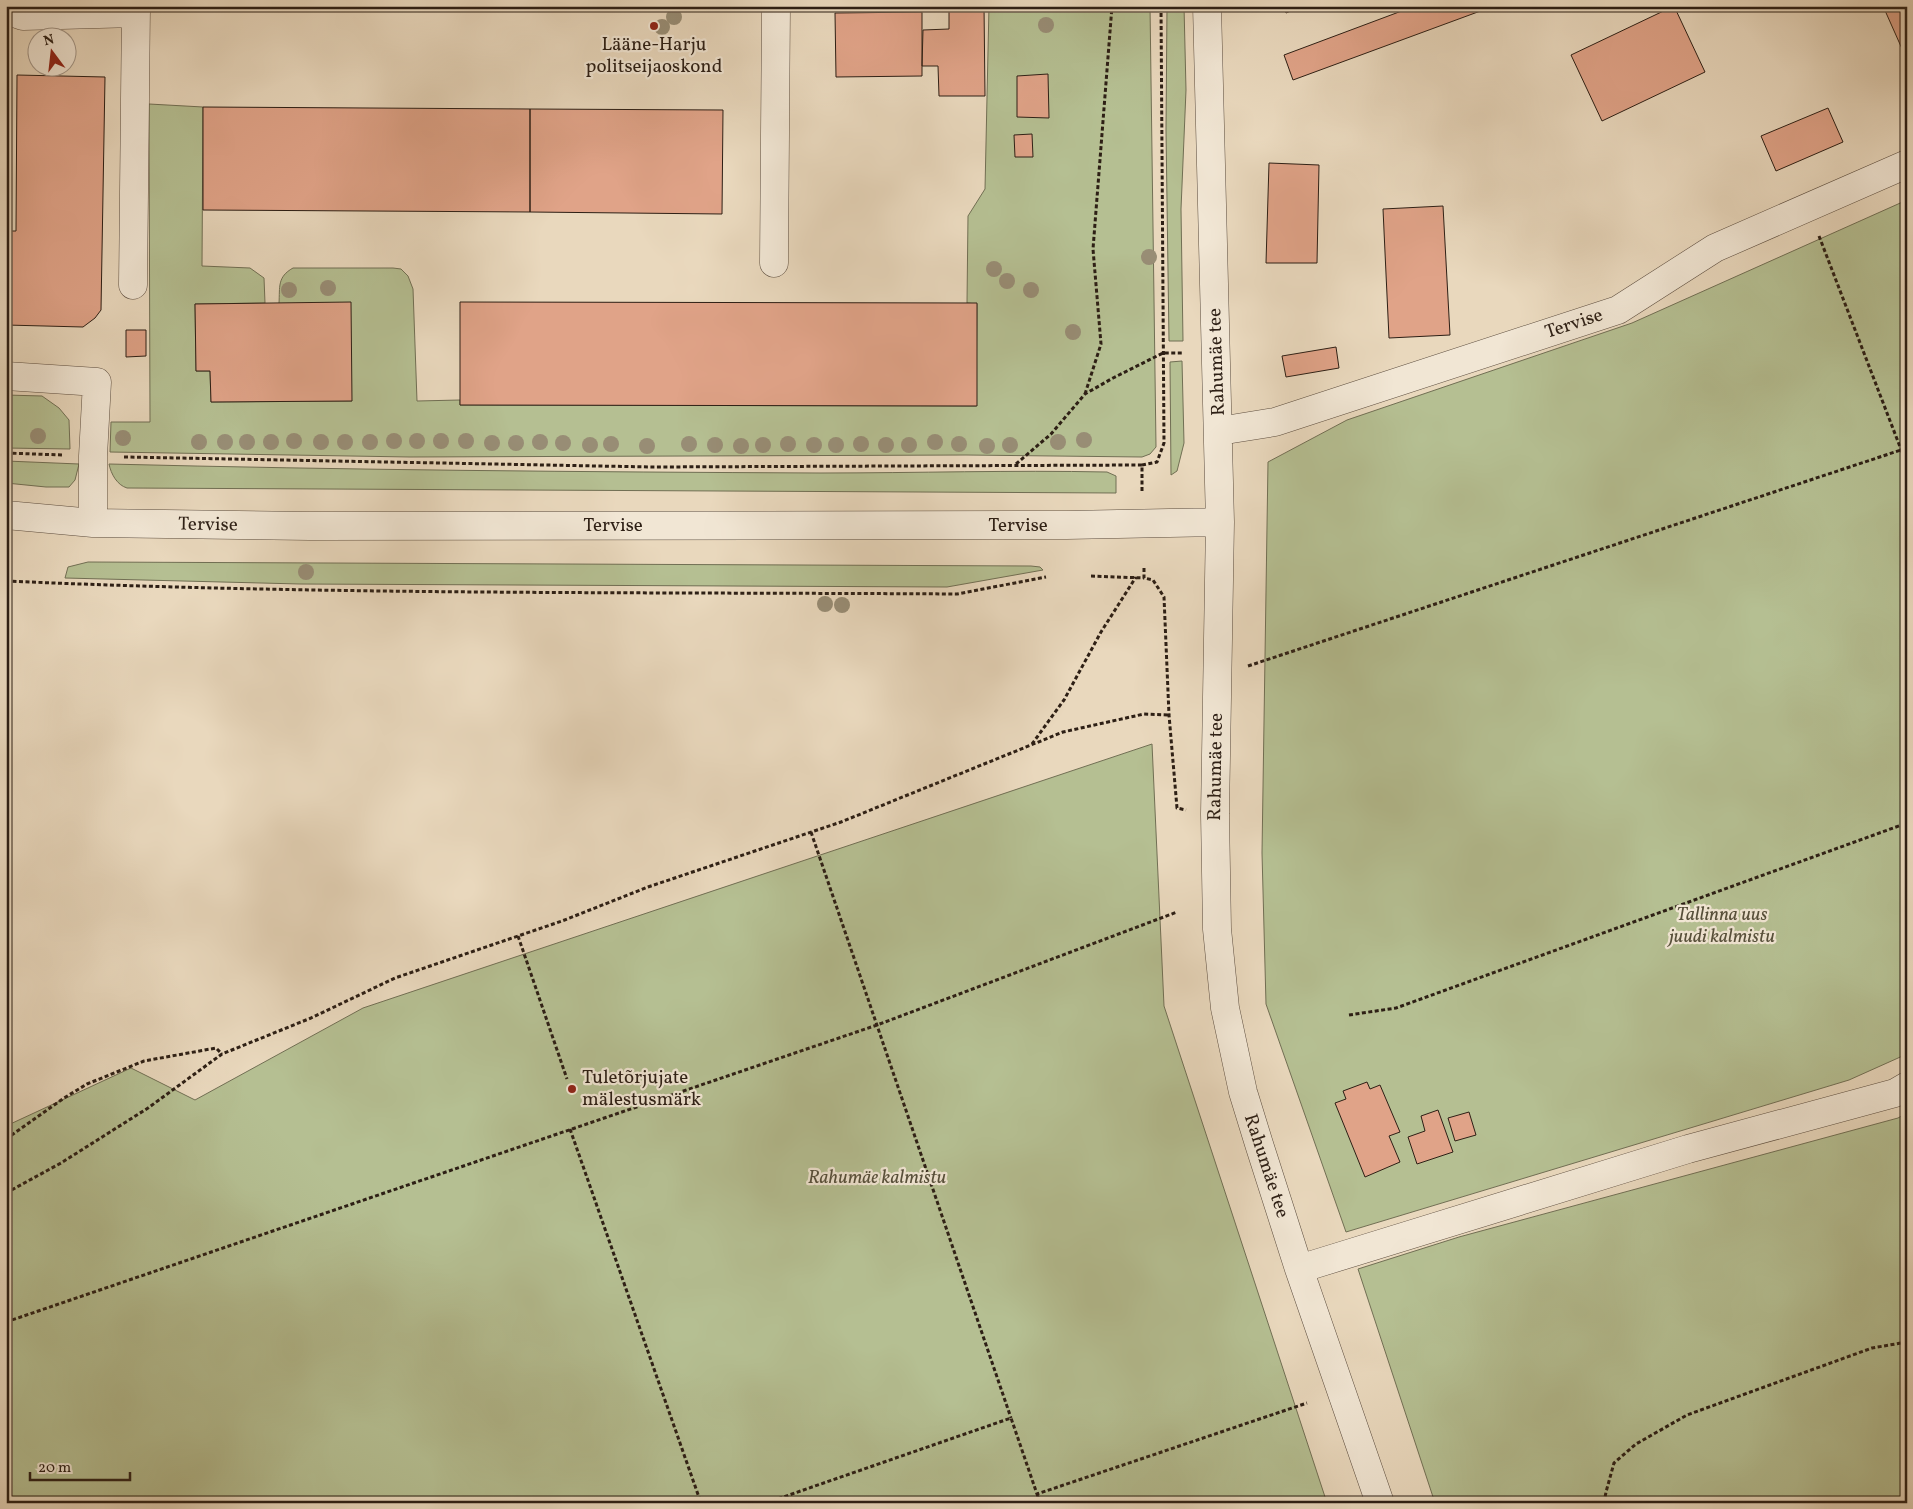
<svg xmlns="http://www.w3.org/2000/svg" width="1913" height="1509" viewBox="0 0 1913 1509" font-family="Vollkorn,serif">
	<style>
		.green { fill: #b5bf92; stroke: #716f54 }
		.building { fill: #e0a388; stroke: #2d1f15 }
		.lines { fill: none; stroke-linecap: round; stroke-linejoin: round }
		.minor-casing { stroke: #5c4d3f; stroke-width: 29 }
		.path { stroke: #2d1f15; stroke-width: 3; stroke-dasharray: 4 2.5; stroke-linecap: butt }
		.minor { stroke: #f1e6d4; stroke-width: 28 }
		.tree { fill: #988d75 }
		.poi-dot { fill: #8f2418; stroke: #f1e6d4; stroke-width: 2 }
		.labels { text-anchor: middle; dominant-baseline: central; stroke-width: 4.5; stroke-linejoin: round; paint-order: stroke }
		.poi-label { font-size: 19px; fill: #2d1f15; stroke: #f1e6d4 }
		.street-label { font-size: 19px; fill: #2d1f15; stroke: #f1e6d4 }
		.park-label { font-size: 19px; font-style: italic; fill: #564f3a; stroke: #f1e6d4 }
	</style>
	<rect width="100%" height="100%" fill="#e9d8bd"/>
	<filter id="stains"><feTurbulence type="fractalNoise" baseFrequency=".004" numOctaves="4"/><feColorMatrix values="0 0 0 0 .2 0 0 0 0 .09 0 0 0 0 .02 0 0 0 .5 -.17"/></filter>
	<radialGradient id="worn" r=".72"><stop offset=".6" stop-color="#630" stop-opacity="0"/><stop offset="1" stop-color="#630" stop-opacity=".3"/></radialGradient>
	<path class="green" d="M989,6h161l6,441 -6,7 -8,3 -176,-2 -556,2 -300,-5 1,-30h39l-1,-318 54,3 -1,159 48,2 14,10 1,25 -70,1 1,67h14l1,31 141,-1 -73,-98c1,-16 -2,-26 14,-35h100l8,1 7,7 5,13 4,112 43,-1v5l516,1 1,-102 -10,-1 1,-87 17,-27z
		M1167,6h17l2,84 -5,119 2,132h-14l-3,-211z
		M1907,200v854l-58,26 -503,152 -80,-228 -4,-151 6,-391 79,-42 285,-97z
		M1182,361l2,82 -7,28 -6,4 -1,-113z
		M6,395l36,1 17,12 10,12 1,29 -64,-1z
		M6,461l73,3 -4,16 -6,7h-23l-40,-4z
		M109,464c237,6 475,8 712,9 96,0 191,-3 286,-1l9,4v17l-989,-5c-10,-3 -16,-14 -18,-24z
		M88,562l943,4 9,1 3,3 -96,17 -647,-3 -235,-6 3,-11z
		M1152,744l12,262 163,497h-1321v-377l125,-58 64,32 168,-92z
		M1907,1113v390h-472l-77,-234 101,-32 439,-119z"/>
	<path class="building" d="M949,6h35l1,90h-46l-1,-30h-16l1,-36 26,-1z
		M1283,6h20l-17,7z
		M1415,6h79l-201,74 -9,-25z
		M1674,6l31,66 -103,49 -31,-66z
		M1883,6h24v54z
		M922,12v64l-86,1 -1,-64z
		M1048,74l1,44 -32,-1v-41z
		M17,75l88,2 -4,233 -6,8 -12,9 -77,-2v-94h10z
		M203,107l327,2v103l-327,-2z
		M1828,108l15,34 -67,29 -15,-35z
		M530,109l193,1 -1,104 -192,-2z
		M1032,134l1,23h-18l-1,-22z
		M1269,163l50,2 -2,98h-51z
		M1443,206l7,129 -61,3 -6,-129z
		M351,302l1,99 -141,1 -1,-31h-14l-1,-67z
		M460,302l517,1v103l-517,-1z
		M126,330h20v26l-20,1z
		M1336,347l3,21 -53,9 -4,-21z
		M1367,1082l3,7 10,-4 20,47 -11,4 11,26 -35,15 -30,-74 11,-4 -3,-8z
		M1438,1110l15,42 -36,12 -9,-27 17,-6 -4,-15z
		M1469,1112l7,23 -21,6 -7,-23z"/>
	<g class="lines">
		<defs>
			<path id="minor" d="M1207,6l13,516 -5,292 2,115 8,79 18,84 16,52 40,125 81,234
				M6,10l17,6 113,-3
				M774,263l2,-257
				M133,285l3,-279
				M6,376l91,6 -4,74v67
				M1219,431l56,-9 343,-112 97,-62 192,-84
				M6,515l87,8 217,3 757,-1 153,-3
				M1299,1269l389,-120 207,-56 12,-7"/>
		</defs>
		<use href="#minor" class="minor-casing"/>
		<path class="path" d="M1819,236l88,229
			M1085,394l16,-50 -8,-95 19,-243
			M6,453l56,2
			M124,457l527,10 491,-2v26
			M1016,464l35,-30 34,-40 28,-16 50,-25h20
			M1142,465l15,-3 7,-19 -3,-437
			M1144,568v10l9,2 11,17 5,118 8,93 9,2
			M1091,576l53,2
			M6,581c317,14 634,11 951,13l89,-17
			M1248,666l659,-218
			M1032,744l32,-44 37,-68 35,-55
			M811,832l200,586
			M518,936l49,143
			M1349,1015l47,-7 511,-185
			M570,1129l131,374
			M6,1139l58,-41 23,-14 57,-23 72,-13 6,6
			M6,1193l55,-30 87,-55 74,-54 89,-36 84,-40 167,-57 86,-34 193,-65 222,-90 81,-18 25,1
			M6,1322l871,-297 300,-113
			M1037,1494l3,9
			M766,1503l245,-85 26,76 270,-91
			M1604,1503l2,-11 8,-29 22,-19 51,-29 185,-67 35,-6"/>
		<use href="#minor" class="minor"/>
	</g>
	<g class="tree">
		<circle cx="674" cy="17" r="8"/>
		<circle cx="1046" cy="25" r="8"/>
		<circle cx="662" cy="27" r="8"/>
		<circle cx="1149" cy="257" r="8"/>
		<circle cx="994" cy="269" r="8"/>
		<circle cx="1007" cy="281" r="8"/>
		<circle cx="328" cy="288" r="8"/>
		<circle cx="289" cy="290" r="8"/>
		<circle cx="1031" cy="290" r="8"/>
		<circle cx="1073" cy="332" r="8"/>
		<circle cx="38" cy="436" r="8"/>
		<circle cx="123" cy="438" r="8"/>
		<circle cx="1084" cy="440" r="8"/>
		<circle cx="294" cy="441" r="8"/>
		<circle cx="394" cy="441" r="8"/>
		<circle cx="417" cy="441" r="8"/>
		<circle cx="441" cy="441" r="8"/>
		<circle cx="466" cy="441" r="8"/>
		<circle cx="199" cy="442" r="8"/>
		<circle cx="225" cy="442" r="8"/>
		<circle cx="247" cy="442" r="8"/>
		<circle cx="271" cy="442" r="8"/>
		<circle cx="321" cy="442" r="8"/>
		<circle cx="345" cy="442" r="8"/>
		<circle cx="370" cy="442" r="8"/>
		<circle cx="540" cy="442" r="8"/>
		<circle cx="935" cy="442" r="8"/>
		<circle cx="1058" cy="442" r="8"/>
		<circle cx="492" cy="443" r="8"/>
		<circle cx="516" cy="443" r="8"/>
		<circle cx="563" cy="443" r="8"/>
		<circle cx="611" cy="444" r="8"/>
		<circle cx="689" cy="444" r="8"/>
		<circle cx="788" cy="444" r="8"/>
		<circle cx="861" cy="444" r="8"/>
		<circle cx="959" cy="444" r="8"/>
		<circle cx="590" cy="445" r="8"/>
		<circle cx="715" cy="445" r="8"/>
		<circle cx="763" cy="445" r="8"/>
		<circle cx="814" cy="445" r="8"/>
		<circle cx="836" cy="445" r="8"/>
		<circle cx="886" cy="445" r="8"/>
		<circle cx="909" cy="445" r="8"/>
		<circle cx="1010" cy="445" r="8"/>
		<circle cx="647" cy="446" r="8"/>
		<circle cx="741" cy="446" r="8"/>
		<circle cx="987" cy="446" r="8"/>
		<circle cx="306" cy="572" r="8"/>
		<circle cx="825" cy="604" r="8"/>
		<circle cx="842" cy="605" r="8"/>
	</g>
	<g class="poi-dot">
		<circle cx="654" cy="26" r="5"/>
		<circle cx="572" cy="1089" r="5"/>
	</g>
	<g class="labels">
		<g class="poi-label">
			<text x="654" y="45">Lääne-Harju<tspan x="654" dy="22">politseijaoskond</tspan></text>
			<text x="582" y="1078" text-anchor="start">Tuletõrjujate<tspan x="582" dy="22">mälestusmärk</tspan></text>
		</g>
		<g class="street-label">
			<text transform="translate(1574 324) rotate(-18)">Tervise</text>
			<text transform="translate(1217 362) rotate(-92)">Rahumäe tee</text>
			<text transform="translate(208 525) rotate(1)">Tervise</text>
			<text x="613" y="526">Tervise</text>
			<text x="1018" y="526">Tervise</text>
			<text transform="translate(1216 767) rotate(-89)">Rahumäe tee</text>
			<text transform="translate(1266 1166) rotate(72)">Rahumäe tee</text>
		</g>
		<g class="park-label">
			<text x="1722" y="915">Tallinna uus<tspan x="1722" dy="22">juudi kalmistu</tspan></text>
			<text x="877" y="1178">Rahumäe kalmistu</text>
		</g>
	</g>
	<rect width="1913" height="1509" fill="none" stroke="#e9d8bd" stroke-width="25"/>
	<rect x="8" y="8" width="1898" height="1494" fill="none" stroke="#2d1f15" stroke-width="2.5"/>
	<rect x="12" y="12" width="1888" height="1484" fill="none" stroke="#2d1f15"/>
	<g transform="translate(52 52) rotate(345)"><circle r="24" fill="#f1e6d4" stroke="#a39688"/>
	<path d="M0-4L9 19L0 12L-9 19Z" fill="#8f2418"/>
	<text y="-8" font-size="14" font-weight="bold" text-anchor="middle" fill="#2d1f15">N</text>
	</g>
	<path d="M30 1472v8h100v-8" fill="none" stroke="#2d1f15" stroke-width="2.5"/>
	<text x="38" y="1472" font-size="15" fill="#2d1f15" stroke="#f1e6d4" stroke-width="4" paint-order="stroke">20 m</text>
	<rect width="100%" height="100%" filter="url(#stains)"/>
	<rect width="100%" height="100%" fill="url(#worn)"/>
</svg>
